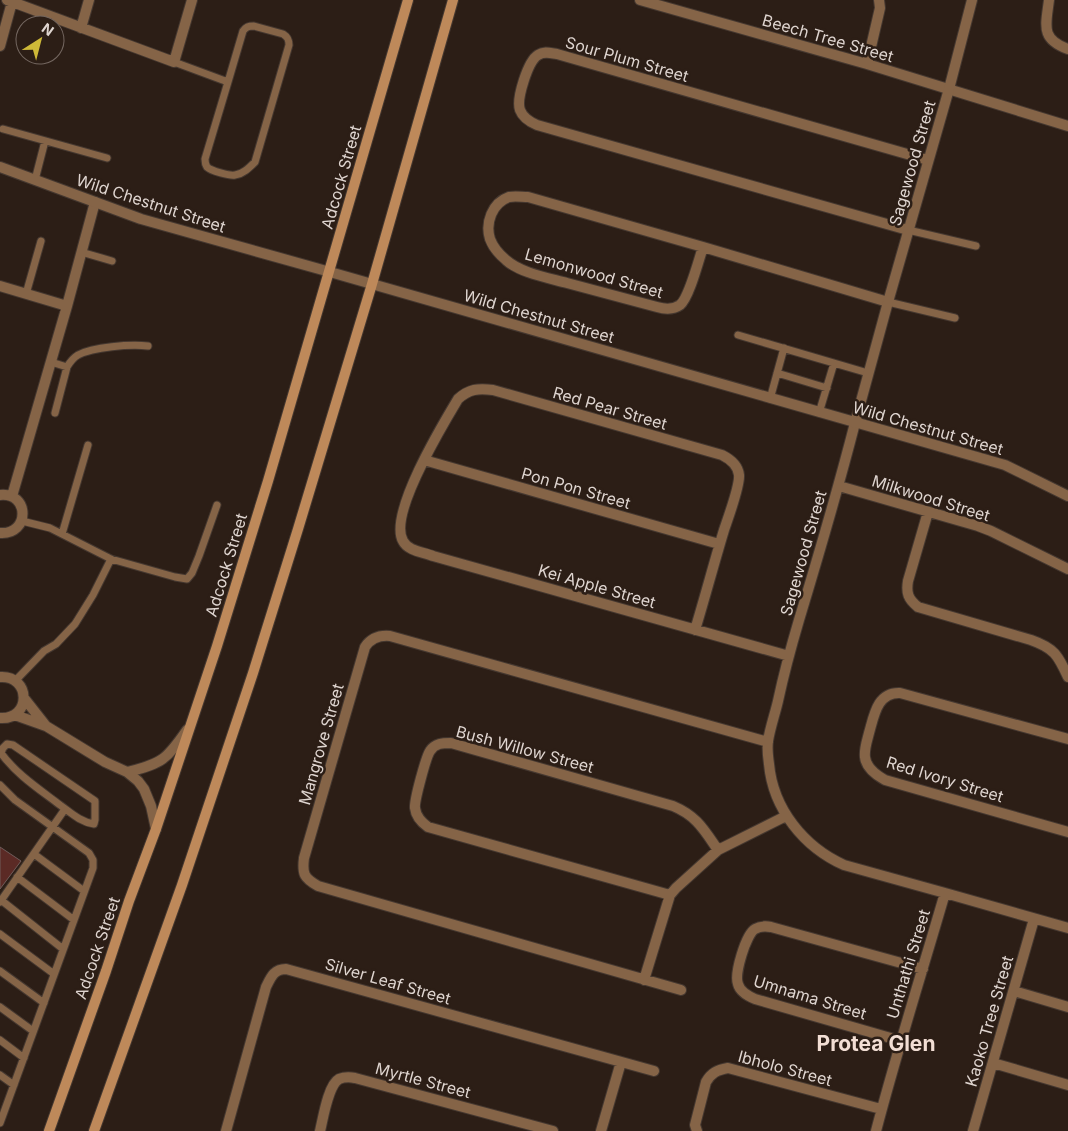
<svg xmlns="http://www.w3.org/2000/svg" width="1068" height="1131" viewBox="0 0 1068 1131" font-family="Inter,sans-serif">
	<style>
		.building { fill: #5b2a25; stroke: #705c5a }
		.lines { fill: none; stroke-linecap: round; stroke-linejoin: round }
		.service-casing { stroke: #453830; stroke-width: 9 }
		.minor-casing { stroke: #453830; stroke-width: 12 }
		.tertiary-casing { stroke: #453830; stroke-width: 12 }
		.secondary-casing { stroke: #453830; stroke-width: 12 }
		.service { stroke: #856447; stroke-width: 7 }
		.minor { stroke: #856447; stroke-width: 10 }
		.tertiary { stroke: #856447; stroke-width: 10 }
		.secondary { stroke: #be895a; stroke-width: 10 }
		.labels { text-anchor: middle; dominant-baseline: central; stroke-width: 5; stroke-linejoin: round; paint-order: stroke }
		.street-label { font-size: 16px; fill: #dfd5d0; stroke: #2c1e16 }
		.district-label { font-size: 21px; font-weight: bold; fill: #f2ded4; stroke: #2c1e16 }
	</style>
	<rect width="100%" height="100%" fill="#2c1e16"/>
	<path class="building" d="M0,847l21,14 -21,28z"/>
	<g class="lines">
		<defs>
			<path id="service" d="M174,62l54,20 -23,77c0,4 0,5 2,8 4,4 23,9 28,8 8,-1 14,-7 20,-13l34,-117c0,-5 -1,-8 -6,-11l-29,-8c-6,0 -8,1 -11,5l-15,51
				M3,129l104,29
				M35,180l10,-39
				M908,230l68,16
				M81,252l31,9
				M26,294l15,-53
				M888,302l67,16
				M738,335l130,38
				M51,362l16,5 -12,46
				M67,367c3,-5 6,-9 11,-12 15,-8 52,-11 70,-9
				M777,373l50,15
				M770,399l14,-51
				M819,413l15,-50
				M22,521l28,7 61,31 64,18 12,2 5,-6 7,-17 18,-51
				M62,534l26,-89
				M15,681l29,-30 12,-7 19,-20 18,-29 18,-36
				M7,744l6,1 82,56v19l-1,4c-14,-2 -24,-12 -34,-19 -21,-16 -44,-31 -59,-52l2,-5z
				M0,785l15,15 74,53 4,7v8l-93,255
				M34,854l50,37
				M17,877l57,43
				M1,900l62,49
				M0,902l65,-93
				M0,934l54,40
				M0,971l44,32
				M0,1007l33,24
				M0,1040l24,18
				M0,1075l14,10"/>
			<path id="minor" d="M7,0l167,62 18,-62
				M640,0l227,64 201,62
				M1049,0c-3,25 -9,39 19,49
				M81,28l8,-28
				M0,46l12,-44
				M867,64l13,-56 -1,-8
				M908,230l-371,-105c-7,-3 -14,-7 -17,-15 -4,-11 8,-49 18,-55 6,-4 12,-2 19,-1l371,106
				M703,247c-4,12 -14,51 -23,58 -7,5 -16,4 -23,2 -30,-8 -60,-16 -90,-24 -18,-5 -47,-10 -61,-23 -6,-5 -13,-13 -16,-21 -5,-16 2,-36 19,-42 6,-1 13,0 19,0l175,50 185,55
				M0,286l67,20
				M855,423c-17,66 -36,131 -56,197 -8,27 -15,53 -21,81 -3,13 -8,27 -10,40 -1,7 0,16 1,23 4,45 35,83 75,101l101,28 123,35
				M424,460l295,84
				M839,486l139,40 13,5 77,38
				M0,495c30,-3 30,40 0,38
				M12,496l55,-190 28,-104
				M928,512l-20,69c-2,12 0,18 10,26l113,33c23,8 27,15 37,37
				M695,630c10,-33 19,-67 29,-100 4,-12 16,-44 15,-55 -1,-10 -9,-16 -17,-20l-229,-65c-15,-2 -24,-1 -35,9 -15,25 -70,116 -55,142 5,10 20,11 30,15l356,100
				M0,677c31,-2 32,43 0,41
				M24,698l22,28
				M15,715l31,11 59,36 22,10 11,9 6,8 7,17 5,23
				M1068,739l-168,-46c-23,-1 -26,23 -31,40 -2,8 -5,16 -4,24 1,11 11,18 20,23l183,52
				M127,772c35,-8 40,-13 60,-42
				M670,895l-242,-68c-7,-5 -12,-10 -13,-19 -1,-7 11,-51 15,-57 5,-8 13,-8 21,-8l222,63c24,10 31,24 45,44
				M644,980l26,-85 6,-7 42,-38 68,-34
				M681,990l-363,-104c-14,-8 -16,-12 -14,-28l61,-211c6,-9 14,-12 25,-11l378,106
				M1014,991l54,16
				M901,1041l-146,-42c-7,-3 -15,-7 -17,-15 -4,-10 8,-50 17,-55 5,-3 11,-3 16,-2l152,42
				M993,1063l75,22
				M226,1131l40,-144c5,-10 8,-18 20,-18l368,102
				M320,1131c3,-12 8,-46 19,-52 5,-2 11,-2 16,-1l198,53
				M601,1131l20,-69
				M697,1131l-2,-6 11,-43c5,-9 11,-12 22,-14l153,41
				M876,1131c21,-80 46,-159 69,-238
				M973,1131l61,-212"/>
			<path id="tertiary" d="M0,167l141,52 189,53 675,193 63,31
				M855,423l33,-121 61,-213 23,-89"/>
			<path id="secondary" d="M49,1131l57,-160 23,-70 27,-72 61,-183 51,-165 140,-481
				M94,1131l88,-246 71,-212 45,-144 74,-245 81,-284"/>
		</defs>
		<use href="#service" class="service-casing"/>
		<use href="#minor" class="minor-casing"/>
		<use href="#tertiary" class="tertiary-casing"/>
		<use href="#secondary" class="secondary-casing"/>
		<use href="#service" class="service"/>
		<use href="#minor" class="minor"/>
		<use href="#tertiary" class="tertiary"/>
		<use href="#secondary" class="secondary"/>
	</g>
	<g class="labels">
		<g class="street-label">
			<text transform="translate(828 38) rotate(16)">Beech Tree Street</text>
			<text transform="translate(627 59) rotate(16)">Sour Plum Street</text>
			<text transform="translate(912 163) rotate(-74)">Sagewood Street</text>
			<text transform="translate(341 177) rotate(-74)">Adcock Street</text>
			<text transform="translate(151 203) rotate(18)">Wild Chestnut Street</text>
			<text transform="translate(594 273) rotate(16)">Lemonwood Street</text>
			<text transform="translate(539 316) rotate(16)">Wild Chestnut Street</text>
			<text transform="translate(610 408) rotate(16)">Red Pear Street</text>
			<text transform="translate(928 428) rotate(16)">Wild Chestnut Street</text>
			<text transform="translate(576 488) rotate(16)">Pon Pon Street</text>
			<text transform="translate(931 498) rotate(17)">Milkwood Street</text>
			<text transform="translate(803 553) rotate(-74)">Sagewood Street</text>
			<text transform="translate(226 565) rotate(-73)">Adcock Street</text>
			<text transform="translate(597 586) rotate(16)">Kei Apple Street</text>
			<text transform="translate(321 744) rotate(-74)">Mangrove Street</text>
			<text transform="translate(525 749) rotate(15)">Bush Willow Street</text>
			<text transform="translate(945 779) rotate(17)">Red Ivory Street</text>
			<text transform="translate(97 948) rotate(-71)">Adcock Street</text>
			<text transform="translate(908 964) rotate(-73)">Unthathi Street</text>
			<text transform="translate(388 981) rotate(16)">Silver Leaf Street</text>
			<text transform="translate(810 997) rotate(17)">Umnama Street</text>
			<text transform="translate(989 1021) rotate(-74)">Kaoko Tree Street</text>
			<text transform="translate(785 1068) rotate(15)">Ibholo Street</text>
			<text transform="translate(423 1080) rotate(15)">Myrtle Street</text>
		</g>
		<g class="district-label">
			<text x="876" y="1043">Protea Glen</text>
		</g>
	</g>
	<g transform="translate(40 40) rotate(36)"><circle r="24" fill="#2c1e16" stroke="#746760"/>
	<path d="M0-4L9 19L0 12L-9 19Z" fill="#ceb938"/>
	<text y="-8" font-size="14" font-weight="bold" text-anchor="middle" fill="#dfd5d0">N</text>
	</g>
</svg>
